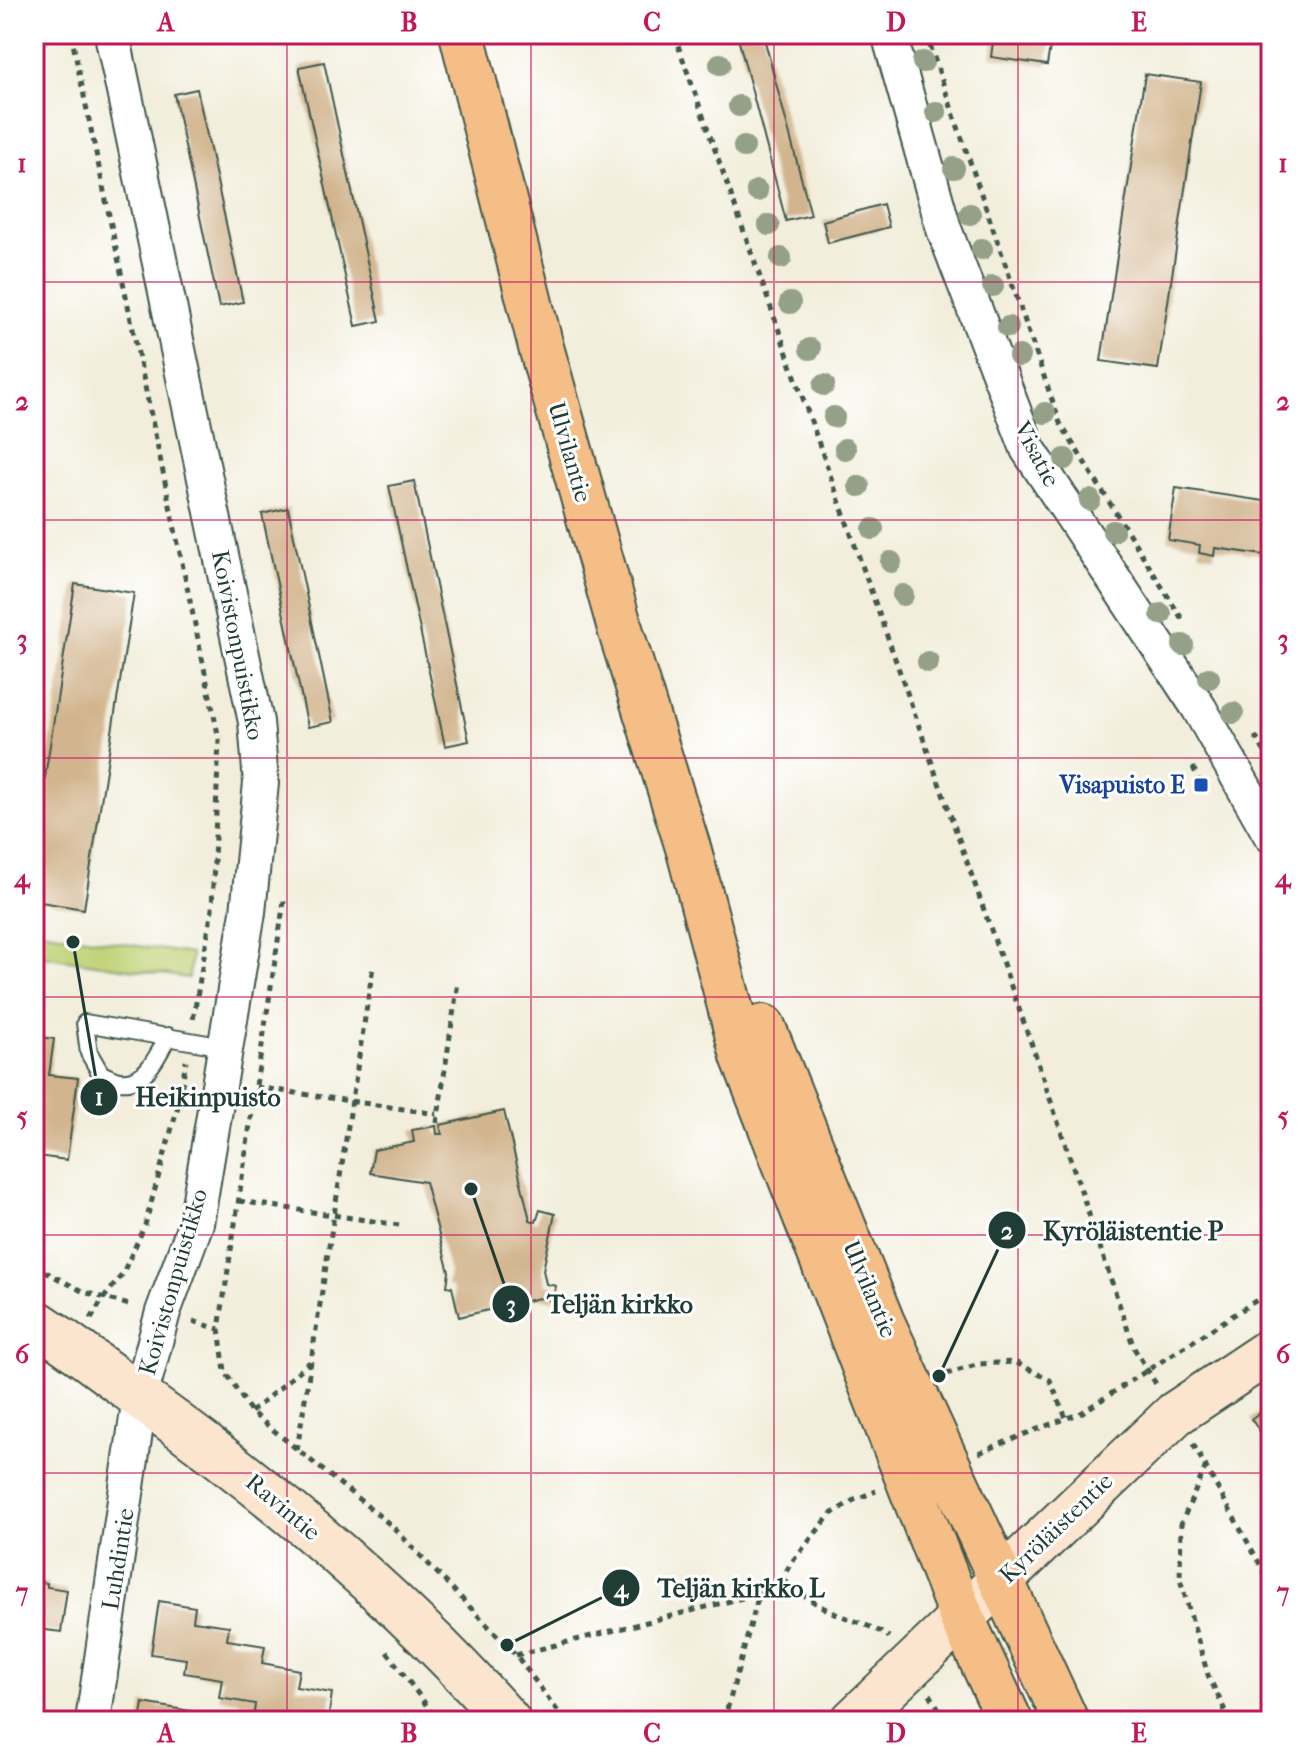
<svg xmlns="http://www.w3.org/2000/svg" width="1305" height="1755" viewBox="0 0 1305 1755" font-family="'IM FELL French Canon',serif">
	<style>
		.green { fill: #bfd073; stroke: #6f8654; stroke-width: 2 }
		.building { fill: #d2b58e }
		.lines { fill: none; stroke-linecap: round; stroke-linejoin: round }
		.lane-casing { stroke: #3f584d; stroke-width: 20 }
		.street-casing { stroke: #3f584d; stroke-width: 38 }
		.secondary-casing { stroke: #3f584d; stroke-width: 48 }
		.primary-casing { stroke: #3f584d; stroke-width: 48 }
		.path { stroke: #3f584d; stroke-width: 5; stroke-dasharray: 6 6; stroke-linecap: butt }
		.lane { stroke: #fff; stroke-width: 16 }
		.street { stroke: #fff; stroke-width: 34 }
		.secondary { stroke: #fbe5cf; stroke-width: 44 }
		.primary { stroke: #f6be87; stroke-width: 44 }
		.tree { fill: #94a188 }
		.grid { fill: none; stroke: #c2185b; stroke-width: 2; stroke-opacity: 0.55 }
		.transit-dot { fill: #1a4fb4; stroke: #fff; stroke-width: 3 }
		.labels { text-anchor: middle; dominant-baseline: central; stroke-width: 6; stroke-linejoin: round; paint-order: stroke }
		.street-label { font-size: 24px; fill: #1f3d34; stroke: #fff }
		.transit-label { font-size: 24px; font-weight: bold; fill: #164399; stroke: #fff; text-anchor: end }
		.leader { fill: none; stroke: #1f3d34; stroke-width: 3 }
		.callout-dot { fill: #1f3d34; stroke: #fff; stroke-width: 3 }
		.mark-label { font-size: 24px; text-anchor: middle; font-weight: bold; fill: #fff }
		.callout-label { font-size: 26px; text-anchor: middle; font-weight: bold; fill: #1f3d34; stroke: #fff; stroke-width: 6; stroke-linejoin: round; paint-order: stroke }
		.neatline { fill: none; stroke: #c2185b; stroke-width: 3 }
		.grid-label { font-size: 26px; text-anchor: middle; font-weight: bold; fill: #c2185b }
	</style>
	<rect width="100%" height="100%" fill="#fff"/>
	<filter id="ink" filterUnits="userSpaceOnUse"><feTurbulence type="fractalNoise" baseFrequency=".0125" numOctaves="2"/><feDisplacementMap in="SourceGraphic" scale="16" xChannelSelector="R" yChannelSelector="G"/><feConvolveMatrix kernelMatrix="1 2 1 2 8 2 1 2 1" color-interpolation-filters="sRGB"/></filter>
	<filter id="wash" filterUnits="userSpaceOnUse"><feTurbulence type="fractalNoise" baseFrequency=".006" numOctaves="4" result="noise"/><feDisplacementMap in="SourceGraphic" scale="32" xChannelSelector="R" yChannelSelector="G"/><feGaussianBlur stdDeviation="1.8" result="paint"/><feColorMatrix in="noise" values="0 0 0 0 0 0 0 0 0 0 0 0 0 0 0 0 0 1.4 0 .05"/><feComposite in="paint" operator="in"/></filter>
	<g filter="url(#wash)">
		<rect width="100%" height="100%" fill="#f2eedb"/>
		<path class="green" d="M34,930l157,24 -2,24 -155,-23z"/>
		<g id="blocks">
			<path class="building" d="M737,34h26l48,181 -25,6z
				M994,34h58l-5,31 -56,-8z
				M324,62l56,259 -24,5 -57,-259z
				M1145,74l56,8 -43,287 -57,-8z
				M197,89l46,213 -24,5 -45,-213z
				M883,204l6,23 -61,16 -5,-22z
				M414,481l55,260 -24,5 -56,-260z
				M1176,488l95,14v54l-56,-8 -1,8 -15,-3 1,-8 -32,-5z
				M288,508l45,214 -25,5 -46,-213z
				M75,584l59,9 -50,316 -50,-8v-53z
				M34,1036l20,3 -5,36 29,3 -11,82 -29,-4 -3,14z
				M504,1111l26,109 6,2 4,-12 15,4 -12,56 3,14 10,2 -3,15 -14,-3 -80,19 -7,-30 -5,-1 2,-14 -24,-90 -55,-9 4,-23 40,-8 -2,-12 24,-4 1,8h5l-2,-9z
				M1271,1405v37l-2,2 -18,-25z
				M34,1581l13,2v4l20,3 -6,42 -23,-3v-6l-4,-1z
				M159,1601l36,6 -2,14 36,5 -2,14 38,6 -3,17 37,7 -3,17 36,6 -4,28h-75l2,-17 -36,-6 3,-19 -38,-6 2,-14 -35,-5z
				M143,1703l77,13 -1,5h-79z"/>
		</g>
	</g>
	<g filter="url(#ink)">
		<use href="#blocks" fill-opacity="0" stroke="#3f584d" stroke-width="2"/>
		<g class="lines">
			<defs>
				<path id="lane" d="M168,1036c-10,19 -22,49 -49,45 -6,-1 -12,-5 -18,-7l-12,-21 -4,-30 140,24"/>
				<path id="street" d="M889,34l55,195 84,220 171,259 72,127
					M93,1721l47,-324 23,-85 33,-89 52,-311 13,-129 -5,-61 -144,-688"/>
				<path id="secondary" d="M34,1321c39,25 76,54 114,82 130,94 253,197 360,318
					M853,1721l322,-307 96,-64"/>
				<path id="primary" d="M462,34l79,313 80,285 68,219 54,205 219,562 48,103
					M763,1027l119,295 184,399"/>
			</defs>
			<use href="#lane" class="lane-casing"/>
			<use href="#street" class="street-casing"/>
			<use href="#secondary" class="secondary-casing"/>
			<use href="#primary" class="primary-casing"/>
			<path class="path" d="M71,34l148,705 -7,170 -19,111
				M674,34l362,1023 98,291 22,36
				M926,34l134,389 122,196
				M1255,736l16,26
				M1193,767l8,18
				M284,901l-65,428 6,42 26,41 141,114 124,129 49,66
				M256,1087l181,27
				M437,1123l21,-141
				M239,1201l160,24
				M34,1266l50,26 49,14
				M91,1319l12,-20 19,-24 23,-50 33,-119 8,-45
				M193,1321l26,8
				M946,1374l33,-10 36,-2 35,18 16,38
				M251,1412l59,-50
				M1193,1444l78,140
				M297,1450l76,-483
				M979,1453l56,-23 46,-17 190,-122
				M1206,1466l-25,58 -1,55 28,96 22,46
				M782,1579c15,12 30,23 48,32 20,9 41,14 59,26
				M387,1652l51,69
				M516,1655l242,-61
				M930,1694l16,27
				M724,1721l35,-127 23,-15 9,-16 40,-49 23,-14 22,-9"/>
			<use href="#lane" class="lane"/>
			<use href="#street" class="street"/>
			<use href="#secondary" class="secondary"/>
			<use href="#primary" class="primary"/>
		</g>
		<g class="tree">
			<circle cx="923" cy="62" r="11"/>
			<circle cx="720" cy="64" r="11"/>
			<circle cx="739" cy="106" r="11"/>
			<circle cx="936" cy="112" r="11"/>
			<circle cx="744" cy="147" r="11"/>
			<circle cx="954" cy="168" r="11"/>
			<circle cx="757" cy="191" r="11"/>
			<circle cx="970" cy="214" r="11"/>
			<circle cx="769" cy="225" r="11"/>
			<circle cx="982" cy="249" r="11"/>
			<circle cx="781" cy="258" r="11"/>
			<circle cx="993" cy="286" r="11"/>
			<circle cx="790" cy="303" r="11"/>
			<circle cx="1008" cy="327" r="11"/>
			<circle cx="810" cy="349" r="11"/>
			<circle cx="1019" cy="356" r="11"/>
			<circle cx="824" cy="385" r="11"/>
			<circle cx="1045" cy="413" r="11"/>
			<circle cx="834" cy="417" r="11"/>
			<circle cx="845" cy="449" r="11"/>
			<circle cx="1065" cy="459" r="11"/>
			<circle cx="859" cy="486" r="11"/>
			<circle cx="1090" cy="500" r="11"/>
			<circle cx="873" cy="529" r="11"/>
			<circle cx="1113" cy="531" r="11"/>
			<circle cx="891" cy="562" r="11"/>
			<circle cx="903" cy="595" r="11"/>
			<circle cx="1161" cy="614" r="11"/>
			<circle cx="1183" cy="645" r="11"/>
			<circle cx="928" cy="662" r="11"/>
			<circle cx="1209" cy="678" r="11"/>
			<circle cx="1233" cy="713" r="11"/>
		</g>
	</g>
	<path class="grid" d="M287,34v1687M531,34v1687M774,34v1687M1018,34v1687M34,282h1237M34,520h1237M34,758h1237M34,997h1237M34,1235h1237M34,1473h1237"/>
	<rect class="transit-dot" x="1193" y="777" width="16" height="16" rx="4"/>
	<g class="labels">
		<g class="street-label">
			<text transform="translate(570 452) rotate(74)">Ulvilantie</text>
			<text transform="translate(1037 454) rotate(62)">Visatie</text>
			<text transform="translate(238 645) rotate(79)">Koivistonpuistikko</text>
			<text transform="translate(173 1282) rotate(-74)">Koivistonpuistikko</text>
			<text transform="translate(870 1289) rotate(67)">Ulvilantie</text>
			<text transform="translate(283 1507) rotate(40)">Ravintie</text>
			<text transform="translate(1056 1528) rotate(-44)">Kyröläistentie</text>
			<text transform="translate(118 1559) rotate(-81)">Luhdintie</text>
		</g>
		<g class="transit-label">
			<text x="1185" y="785">Visapuisto E</text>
		</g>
	</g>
	<path class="leader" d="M73 942L99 1097M939 1376L1007 1230M471 1189L511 1304M507 1645L621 1588"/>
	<g class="callout-dot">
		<circle cx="73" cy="942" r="8"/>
		<circle cx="939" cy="1376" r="8"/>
		<circle cx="471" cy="1189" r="8"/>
		<circle cx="507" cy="1645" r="8"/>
		<circle cx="99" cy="1097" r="20"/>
		<circle cx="1007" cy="1230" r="20"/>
		<circle cx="511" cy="1304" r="20"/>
		<circle cx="621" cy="1588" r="20"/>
	</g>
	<g class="mark-label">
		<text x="99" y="1105">1</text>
		<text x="1007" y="1239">2</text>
		<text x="511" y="1313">3</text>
		<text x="621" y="1597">4</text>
	</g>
	<g class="callout-label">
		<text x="208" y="1106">Heikinpuisto</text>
		<text x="1133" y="1240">Kyröläistentie P</text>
		<text x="620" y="1313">Teljän kirkko</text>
		<text x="741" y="1597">Teljän kirkko L</text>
	</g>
	<rect width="1305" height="1755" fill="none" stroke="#fff" stroke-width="88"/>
	<rect x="44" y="44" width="1217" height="1667" class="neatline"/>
	<g class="grid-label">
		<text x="166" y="31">A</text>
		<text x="409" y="31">B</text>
		<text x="652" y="31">C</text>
		<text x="896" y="31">D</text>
		<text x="1139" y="31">E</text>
		<text x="22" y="172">1</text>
		<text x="1283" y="172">1</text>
		<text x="22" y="410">2</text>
		<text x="1283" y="410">2</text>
		<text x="22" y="648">3</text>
		<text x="1283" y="648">3</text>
		<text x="22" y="887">4</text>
		<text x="1283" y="887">4</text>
		<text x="22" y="1125">5</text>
		<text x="1283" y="1125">5</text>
		<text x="22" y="1363">6</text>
		<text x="1283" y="1363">6</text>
		<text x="22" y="1601">7</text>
		<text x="1283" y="1601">7</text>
		<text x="166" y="1742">A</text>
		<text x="409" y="1742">B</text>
		<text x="652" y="1742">C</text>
		<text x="896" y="1742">D</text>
		<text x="1139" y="1742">E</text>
	</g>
</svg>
